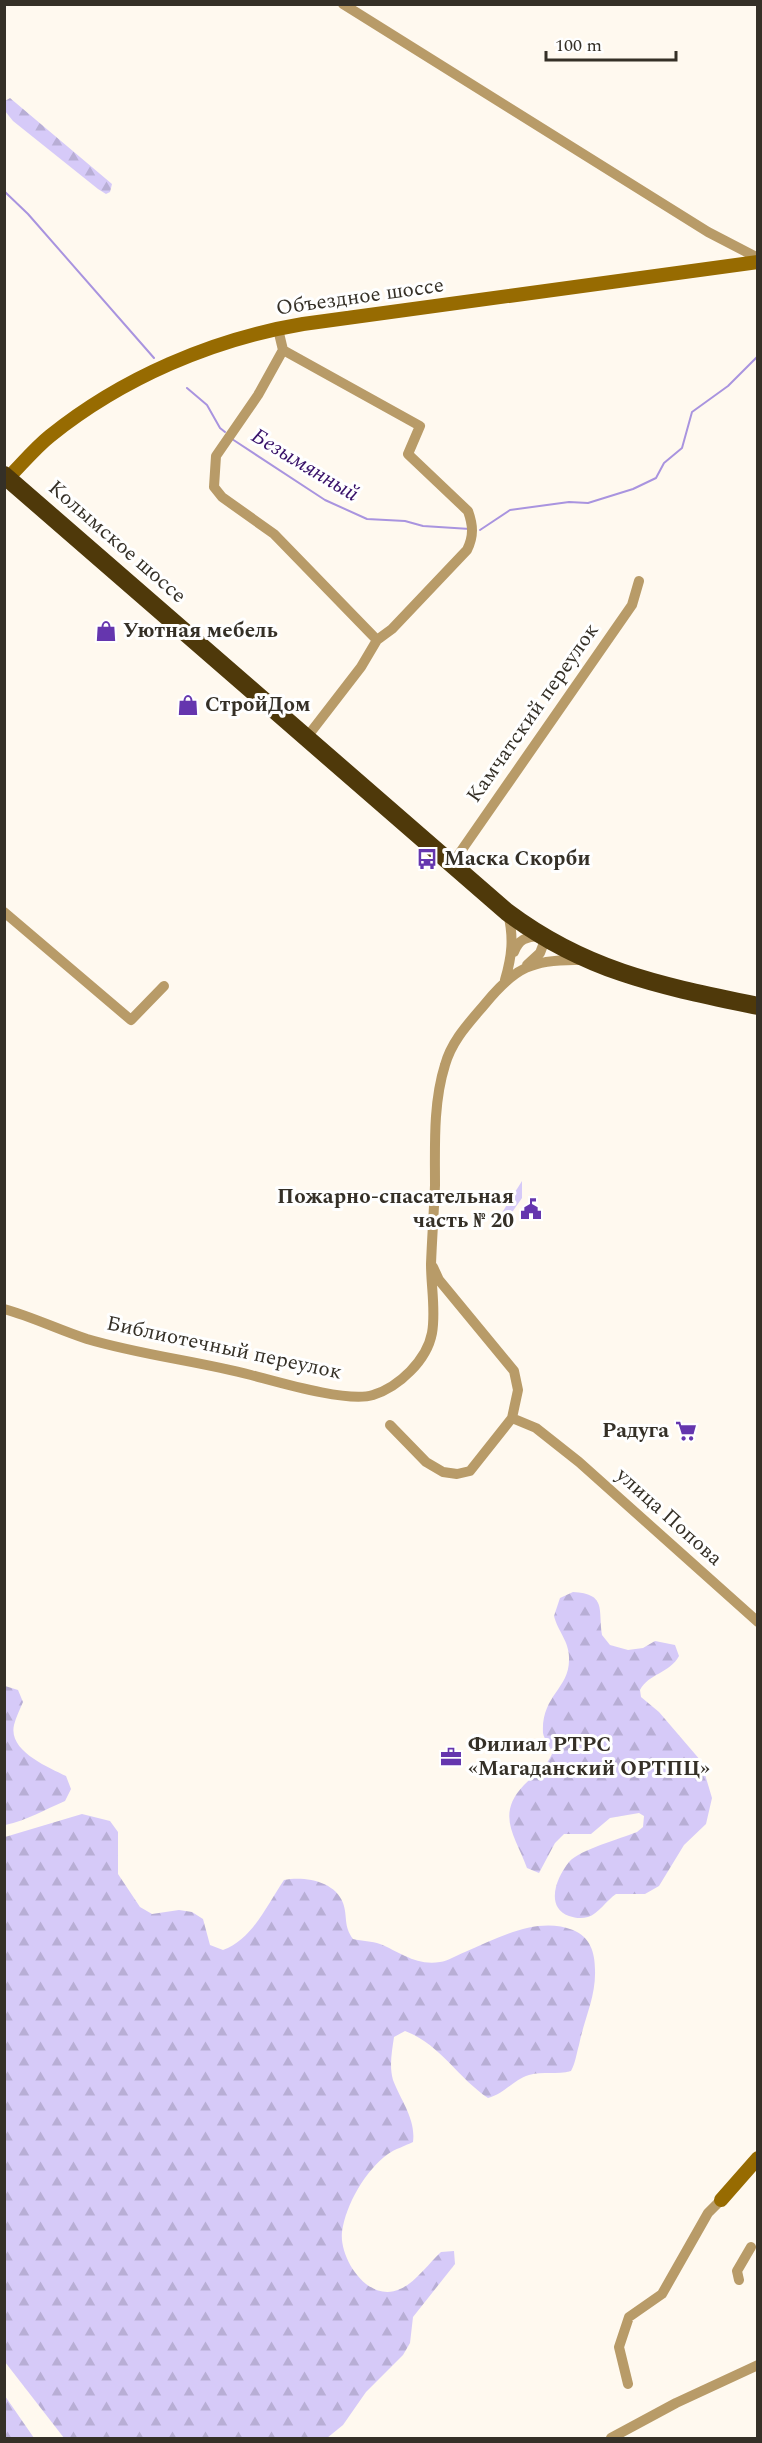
<svg xmlns="http://www.w3.org/2000/svg" width="762" height="2443" viewBox="0 0 762 2443" font-family="Spectral,serif">
	<style>
		.grass { fill: #d6caf8 }
		.forest { fill: url(#forest-firs) }
		.lines { fill: none; stroke-linecap: round; stroke-linejoin: round }
		.stream { stroke: #a994df; stroke-width: 2 }
		.street { stroke: #b89b68; stroke-width: 10 }
		.secondary { stroke: #976b01; stroke-width: 14 }
		.highway { stroke: #4f390a; stroke-width: 18 }
		.labels { text-anchor: middle; dominant-baseline: central; stroke-width: 6; stroke-linejoin: round; paint-order: stroke }
		.street-label { font-size: 21px; fill: #353027; stroke: #fff }
		.poi-label { font-size: 21px; font-weight: bold; fill: #353027; stroke: #fff; text-anchor: start }
		.water-label { font-size: 22px; font-style: italic; fill: #381169; stroke: #fff }
	</style>
	<defs>
		<pattern id="forest-firs" width="22" height="20" patternUnits="userSpaceOnUse" patternTransform="scale(1.5)"><rect width="22" height="20" fill="#d6caf8"/><path d="M5 1l3.5 6h-7zM16 11l3.5 6h-7z" fill="#b8aed5"/></pattern>
	</defs>
	<rect width="100%" height="100%" fill="#fff9ef"/>
	<path class="grass" d="M522,1181v17l-21,30 -3,-9z"/>
	<path class="forest" d="M10,98l102,86 -2,8 -4,2 -8,-5 -85,-68 -8,-10v-10z
		M573,1592c34,2 25,17 29,43l8,10 18,5 15,-2 12,-7 20,4 4,11c-9,17 -31,18 -39,34l1,7 18,15 42,49 11,37 -6,26 -22,21 -25,41 -14,8h-29c-9,6 -18,20 -28,23 -7,2 -13,1 -19,-1 -24,-9 -13,-38 0,-54 12,-13 51,-23 68,-30l6,-5 1,-11 -5,-3 -29,5 -19,16h-27l-9,9 -16,30 -12,-5c-11,-31 -32,-53 -3,-83 11,-11 21,-16 28,-31 -1,-8 -8,-14 -9,-21 -2,-37 26,-44 26,-73 1,-18 -11,-28 -15,-44l6,-18z
		M5,1686l13,4 5,12c-3,7 -7,15 -9,23 -6,26 34,42 52,51l5,13 -6,12c-21,9 -37,19 -60,24z
		M82,1814l28,7 8,11v42l22,33 12,7 27,-4 13,2 11,7 7,26 13,5c29,-10 44,-45 61,-70 20,-4 51,1 59,23 5,14 0,22 10,36 9,2 19,2 27,5 20,8 36,22 60,18 8,-1 17,-7 25,-10 33,-14 72,-36 108,-22 17,7 22,22 22,40 1,27 -11,49 -16,75 -3,10 -3,16 -8,26 -14,4 -28,0 -42,4 -16,5 -25,19 -41,23 -30,-20 -48,-54 -83,-67l-11,6c-2,14 -5,29 -1,43 8,21 23,39 20,62 -8,4 -18,7 -25,12 -23,17 -42,50 -46,78 -3,27 27,72 58,57 15,-6 29,-26 41,-37l13,-1 1,13 -42,53 -3,26 -7,12 -37,37 -23,33 -16,13h-263l-59,-76v-525z
		M5,2396l29,42h-29z"/>
	<g class="lines">
		<path class="stream" d="M4,191l24,23 126,144
			M187,388l20,17 13,23 5,4
			M232,439l93,61 42,19 38,2 18,5 47,3
			M480,530l30,-20 59,-8 19,1 45,-14 23,-11 8,-15 18,-15 10,-36 36,-26 30,-30"/>
		<path class="street" d="M343,4l365,228 50,26
			M278,329l5,21 137,76 -12,28 60,57c5,14 6,25 -1,39l-75,79 -15,11
			M283,350l-25,45 -42,61 -2,31 8,10 52,37 103,106 -16,27 -54,70
			M452,864l180,-259 7,-24
			M4,912l127,108 33,-34
			M514,952c5,-13 12,-15 25,-16
			M527,965l13,-12 5,-13
			M505,980c7,-24 9,-42 3,-67
			M4,1309c29,8 55,21 83,30 54,16 110,22 164,36 27,7 97,28 122,20 26,-8 54,-35 59,-62 4,-22 -1,-46 -1,-69 1,-26 3,-53 4,-79 0,-39 -2,-82 10,-120 7,-25 24,-42 40,-61 30,-37 48,-45 95,-44
			M512,1418l24,10 43,34 179,160
			M390,1425l36,37 17,10 14,2 13,-3 42,-53 6,-28 -4,-19 -75,-91 -6,-13
			M739,2280l-2,-9 14,-24
			M628,2384l-9,-37 10,-30 33,-23 46,-81 13,-13
			M611,2438l65,-35 82,-38"/>
		<path class="secondary" d="M8,478c14,-14 27,-30 42,-42 72,-58 163,-97 253,-112l455,-62
			M721,2200l37,-42"/>
		<path class="highway" d="M4,475l503,437c80,60 155,74 251,94"/>
	</g>
	<defs>
		<symbol id="shop-bare" viewBox="-9 -9 18 18"><path d="M-5-2.5h2.3a2.7 3.5 0 0 1 5.4 0H5L5.5 6h-11ZM-1.5-2.5h3a1.5 2.3 0 0 0-3 0Z" fill="#6536ae" stroke="#fff" stroke-width="2.5" paint-order="stroke"/></symbol>
		<symbol id="bus-bare" viewBox="-9 -9 18 18"><path d="M-5-6H5V4H4V6H2V4H-2V6H-4V4H-5ZM-3.5-4V0h7V-4ZM-3.5 1.2v1.5H-2V1.2ZM2 1.2v1.5H3.5V1.2Z" fill="#6536ae" stroke="#fff" stroke-width="2.5" paint-order="stroke"/></symbol>
		<symbol id="civic-bare" viewBox="-9 -9 18 18"><path d="M-.6-6.5H3V-4.5H.6V-3L4-1V1h2V6H-6V1h2V-1L-.6-3ZM-1.2 2.5V6h2.4V2.5Z" fill="#6536ae" stroke="#fff" stroke-width="2.5" paint-order="stroke"/></symbol>
		<symbol id="supermarket-bare" viewBox="-9 -9 18 18"><path d="M-6-5.5h2.5l.6 2H6L4.5 2H-2.5L-4.4-4H-6ZM-1.5 3.2a1.3 1.3 0 1 0 .1 0ZM3 3.2a1.3 1.3 0 1 0 .1 0Z" fill="#6536ae" stroke="#fff" stroke-width="2.5" paint-order="stroke"/></symbol>
		<symbol id="office-bare" viewBox="-9 -9 18 18"><path d="M-6-3h4V-5.5h4V-3h4V5H-6ZM-1-4.5V-3h2v-1.5ZM-6 0V1H6V0Z" fill="#6536ae" stroke="#fff" stroke-width="2.5" paint-order="stroke"/></symbol>
	</defs>
	<g fill-rule="evenodd">
		<use href="#shop-bare" x="91" y="616" width="30" height="30"/>
		<use href="#shop-bare" x="173" y="690" width="30" height="30"/>
		<use href="#bus-bare" x="412" y="844" width="30" height="30"/>
		<use href="#civic-bare" x="516" y="1194" width="30" height="30"/>
		<use href="#supermarket-bare" x="671" y="1416" width="30" height="30"/>
		<use href="#office-bare" x="436" y="1742" width="30" height="30"/>
	</g>
	<g class="labels">
		<g class="street-label">
			<text transform="translate(360 297) rotate(-8)">Объездное шоссе</text>
			<text transform="translate(117 542) rotate(41)">Колымское шоссе</text>
			<text transform="translate(533 713) rotate(-55)">Камчатский переулок</text>
			<text transform="translate(224 1348) rotate(12)">Библиотечный переулок</text>
			<text transform="translate(669 1517) rotate(42)">улица Попова</text>
		</g>
		<g class="poi-label">
			<text x="123" y="631">Уютная мебель</text>
			<text x="205" y="705">СтройДом</text>
			<text x="444" y="859">Маска Скорби</text>
			<text x="514" y="1197" text-anchor="end">Пожарно-спасательная<tspan x="514" dy="24">часть № 20</tspan></text>
			<text x="669" y="1431" text-anchor="end">Радуга</text>
			<text x="468" y="1745">Филиал РТРС<tspan x="468" dy="24">«Магаданский ОРТПЦ»</tspan></text>
		</g>
		<g class="water-label">
			<text transform="translate(305 465) rotate(31)">Безымянный</text>
		</g>
	</g>
	<rect width="762" height="2443" fill="none" stroke="#353027" stroke-width="12"/>
	<path d="M546 51v9h130v-9" fill="none" stroke="#353027" stroke-width="3"/>
	<text x="555" y="51" font-size="18" fill="#353027" stroke="#ffffff" stroke-width="4.5" paint-order="stroke">100 m</text>
</svg>
